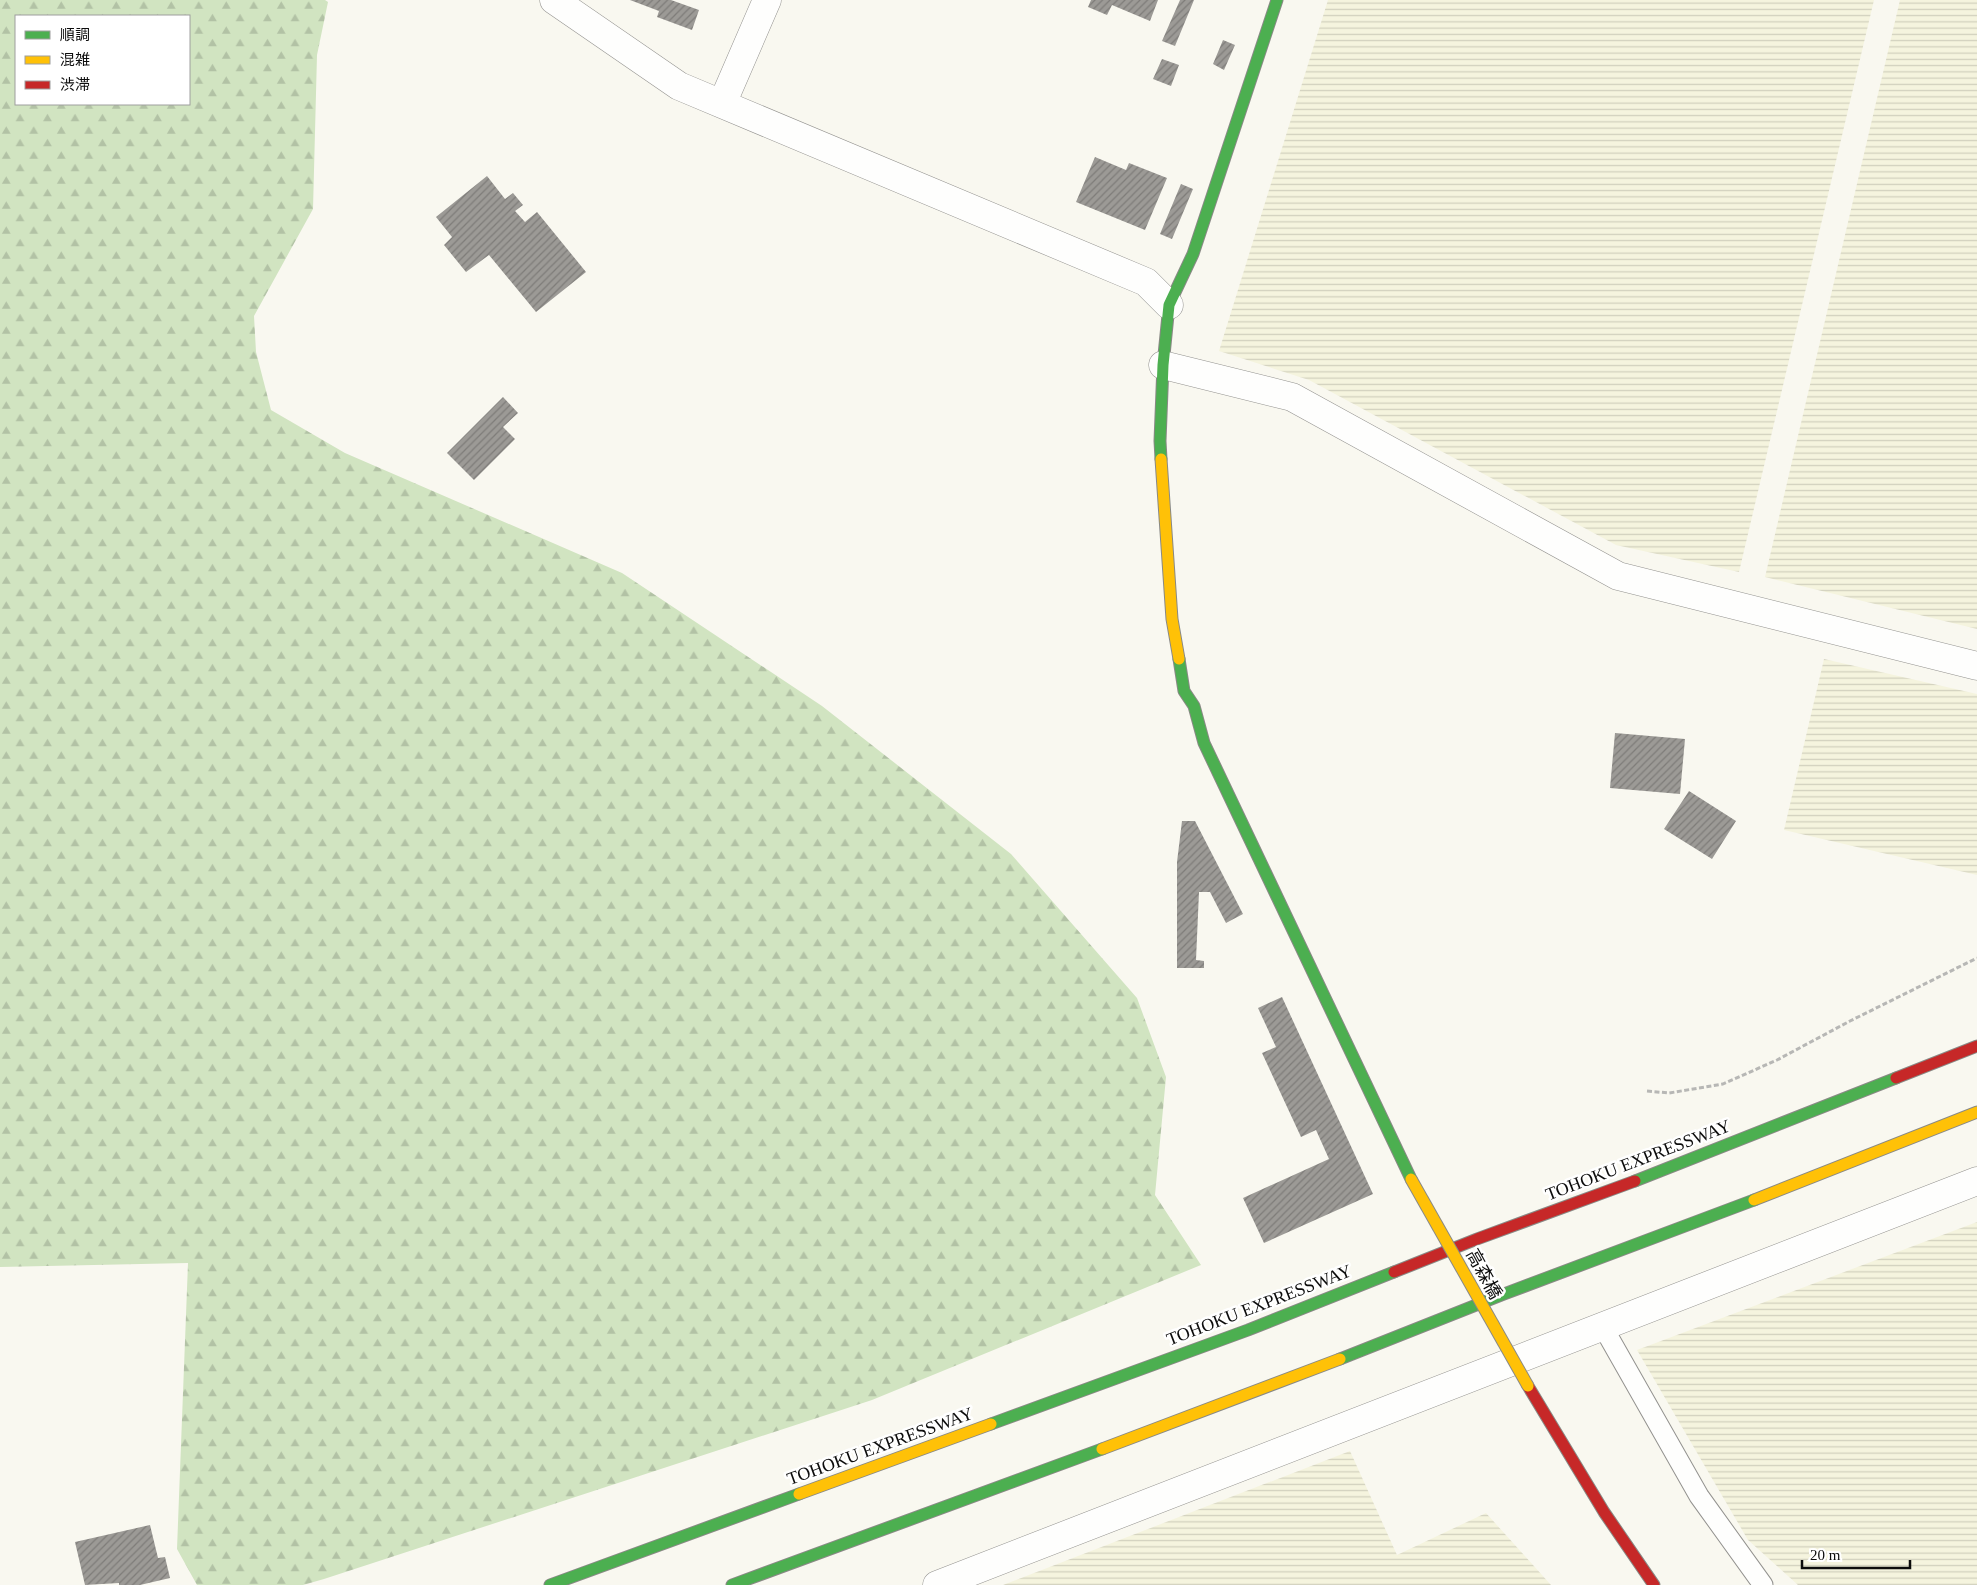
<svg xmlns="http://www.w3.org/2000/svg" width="1977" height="1585" viewBox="0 0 1977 1585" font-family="'Times New Roman','Noto Sans JP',serif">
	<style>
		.farmland { fill: url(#farmland-rules) }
		.forest { fill: url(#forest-firs); fill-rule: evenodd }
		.building { fill: url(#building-hatch) }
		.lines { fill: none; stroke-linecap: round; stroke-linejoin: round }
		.lane-casing { stroke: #93928f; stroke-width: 21 }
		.street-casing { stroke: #93928f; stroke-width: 29 }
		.fast-casing { stroke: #898985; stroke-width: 13 }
		.slow-casing { stroke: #898985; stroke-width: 13 }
		.jam-casing { stroke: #898985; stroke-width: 13 }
		.path { stroke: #b7b7b5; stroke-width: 3; stroke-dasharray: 5 2.5; stroke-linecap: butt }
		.lane { stroke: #fefefd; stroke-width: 19 }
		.street { stroke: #fefefd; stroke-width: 28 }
		.fast { stroke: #4caf50; stroke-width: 11 }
		.slow { stroke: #ffc107; stroke-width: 11 }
		.jam { stroke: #c62828; stroke-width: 11 }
		.slow-bridge-casing { stroke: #898985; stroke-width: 13; stroke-linecap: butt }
		.slow-bridge { stroke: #ffc107; stroke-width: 11 }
		.labels { text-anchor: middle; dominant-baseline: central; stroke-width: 5; stroke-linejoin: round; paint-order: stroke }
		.street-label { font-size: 18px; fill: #0c0c0c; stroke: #fff }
	</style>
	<defs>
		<pattern id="farmland-rules" width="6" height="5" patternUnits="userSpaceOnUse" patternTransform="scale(1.25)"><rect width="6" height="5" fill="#f5f4de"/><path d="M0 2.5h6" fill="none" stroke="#d1d0bd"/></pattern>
		<pattern id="forest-firs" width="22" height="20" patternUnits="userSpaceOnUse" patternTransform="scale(1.25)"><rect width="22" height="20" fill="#d1e4c1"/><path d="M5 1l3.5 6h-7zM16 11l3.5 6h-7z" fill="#b2c2a5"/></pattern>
		<pattern id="building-hatch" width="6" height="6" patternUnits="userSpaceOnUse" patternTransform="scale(1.25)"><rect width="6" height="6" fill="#9c9a96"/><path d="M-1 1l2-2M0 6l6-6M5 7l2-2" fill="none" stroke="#7e7c79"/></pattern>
	</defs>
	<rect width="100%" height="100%" fill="#f9f8f0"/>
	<path class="farmland" d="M1328,0h546l-135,572 -123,-27 -307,-165 -90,-29z
		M1900,0h77v629l-212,-52z
		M1824,659l153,35v181l-193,-45z
		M1977,1222v363h-179l-50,-45 -111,-190z
		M1350,1451l47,104 89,-42 65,72h-548z"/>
	<path class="forest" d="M0,0h325l3,2 -11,53 -4,154 -59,107 2,36 15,58 74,43 277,120 200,133 189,148 126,144 29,79 -11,118 46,70 -329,135 -548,179 -21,6h-106l-20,-36 11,-286 -188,4zM16,16h173v88h-173z"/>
	<path class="building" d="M630,0h41l28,10 -7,20 -35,-13 2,-6z
		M1091,0h67l-8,21 -38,-16 -5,10 -19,-8z
		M1180,0h14l-19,46 -13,-5z
		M1223,40l12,5 -11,25 -11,-6z
		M1162,59l17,6 -8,21 -18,-7z
		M1095,157l31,13 3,-7 38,15 -22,52 -69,-28z
		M487,176l18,23 8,-6 10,12 -8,6 10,11 12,-10 49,60 -50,40 -47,-57 -23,17 -22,-27 8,-8 -16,-20z
		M1181,184l12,5 -21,50 -12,-5z
		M503,397l15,16 -15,14 12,12 -41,41 -27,-27z
		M1615,733l70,6 -5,55 -70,-6z
		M1689,791l47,30 -24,38 -48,-30z
		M1182,821h13l48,93 -17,9 -16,-31h-11l-3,68 8,1v7h-27v-106z
		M1282,997l91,197 -109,49 -21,-45 86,-39 -13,-29 -15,7 -39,-84 14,-6 -18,-39z
		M150,1525l8,33 7,-1 5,21 -30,7h-21v-2l-34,2 -10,-43z"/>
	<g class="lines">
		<defs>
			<path id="lane" d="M1603,1327l96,169 64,89"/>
			<path id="street" d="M554,0l125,86 467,196 23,23
				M722,104l45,-104
				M1163,365l129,32 326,179 359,90
				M937,1585l1040,-404"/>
			<path id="fast" d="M1161,459l-1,-18 3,-76 6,-60 24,-51 84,-254
				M1179,659l5,32 10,15 10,37 207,436
				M1635,1181l261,-103
				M1340,1359l164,-65 250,-94
				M991,1424l257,-94 146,-58
				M550,1585l249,-91
				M732,1585l370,-136"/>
			<path id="slow" d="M1161,459l11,160 7,40
				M1754,1200l223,-88
				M1102,1449l238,-90
				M799,1494l192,-70"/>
			<path id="jam" d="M1896,1078l81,-32
				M1394,1272l83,-33 158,-58
				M1528,1386l76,126 50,73"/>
		</defs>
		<use href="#lane" class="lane-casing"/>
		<use href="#street" class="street-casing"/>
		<use href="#fast" class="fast-casing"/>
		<use href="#slow" class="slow-casing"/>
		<use href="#jam" class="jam-casing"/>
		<path class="path" d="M1647,1091l22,2 54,-9 54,-24 73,-39 127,-63"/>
		<use href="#lane" class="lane"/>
		<use href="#street" class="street"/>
		<use href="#fast" class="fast"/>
		<use href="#slow" class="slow"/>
		<use href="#jam" class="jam"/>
		<defs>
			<path id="slow-bridge" d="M1411,1179l117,207"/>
		</defs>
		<use href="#slow-bridge" class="slow-bridge-casing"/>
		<use href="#slow-bridge" class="slow-bridge"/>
	</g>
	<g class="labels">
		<g class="street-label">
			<text transform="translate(1638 1160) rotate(-21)">TOHOKU EXPRESSWAY</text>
			<text transform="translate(1484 1274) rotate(61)">高森橋</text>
			<text transform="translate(1259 1305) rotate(-21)">TOHOKU EXPRESSWAY</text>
			<text transform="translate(880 1446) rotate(-20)">TOHOKU EXPRESSWAY</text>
		</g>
	</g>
	<rect x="15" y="15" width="175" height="90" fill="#ffffff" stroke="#9e9e9e"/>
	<rect x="25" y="31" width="25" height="8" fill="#4caf50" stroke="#9e9e9e"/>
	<text x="60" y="40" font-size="15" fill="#0c0c0c">順調</text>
	<rect x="25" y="56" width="25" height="8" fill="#ffc107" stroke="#9e9e9e"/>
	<text x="60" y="65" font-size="15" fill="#0c0c0c">混雑</text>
	<rect x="25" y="81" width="25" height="8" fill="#c62828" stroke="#9e9e9e"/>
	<text x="60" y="90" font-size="15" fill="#0c0c0c">渋滞</text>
	<path d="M1802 1560v8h108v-8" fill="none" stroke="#0c0c0c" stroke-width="2.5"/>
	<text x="1810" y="1560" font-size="15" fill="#0c0c0c" stroke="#ffffff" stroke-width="4" paint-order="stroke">20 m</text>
</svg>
